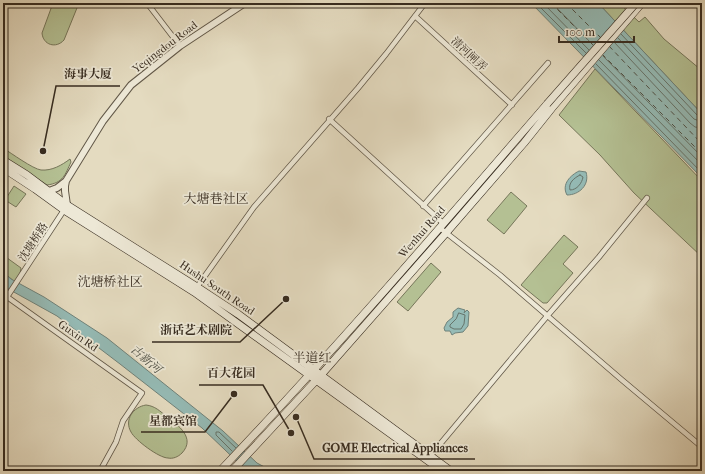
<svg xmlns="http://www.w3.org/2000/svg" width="705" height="474" viewBox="0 0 705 474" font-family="'IM FELL French Canon','Noto Serif SC',serif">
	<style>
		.green { fill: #b4c093; stroke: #76765a }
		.water { fill: #95bbb6; stroke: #6f827a }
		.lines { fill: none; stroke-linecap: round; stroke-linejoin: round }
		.shore { stroke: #66746b; stroke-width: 1 }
		.ferry { stroke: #4e5046; stroke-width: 1; stroke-dasharray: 5 4; stroke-linecap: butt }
		.minor-casing { stroke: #625848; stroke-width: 6 }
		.tertiary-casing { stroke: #625848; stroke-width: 8 }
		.secondary-casing { stroke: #372c20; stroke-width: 8 }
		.minor { stroke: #ede8d6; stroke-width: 4.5 }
		.tertiary { stroke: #ede8d6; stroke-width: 6 }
		.secondary { stroke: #ede8d6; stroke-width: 7 }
		.secondary-bridge-casing { stroke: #372c20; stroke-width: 8; stroke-linecap: butt }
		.secondary-bridge { stroke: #ede8d6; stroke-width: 7 }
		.labels { text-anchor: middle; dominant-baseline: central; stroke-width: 3.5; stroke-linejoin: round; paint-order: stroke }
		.street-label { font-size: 11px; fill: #372c20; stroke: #ede8d6 }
		.water-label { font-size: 12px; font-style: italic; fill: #4e5046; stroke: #ede8d6 }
		.quarter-label { font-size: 13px; fill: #372c20; stroke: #ede8d6 }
		.leader { fill: none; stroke: #372c20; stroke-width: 1.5 }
		.callout-dot { fill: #372c20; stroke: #ede8d6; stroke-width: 1.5 }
		.callout-label { font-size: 12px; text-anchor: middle; font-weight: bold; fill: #372c20; stroke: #ede8d6; stroke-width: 3.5; stroke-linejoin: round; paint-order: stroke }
	</style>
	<rect width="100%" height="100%" fill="#e4dbc0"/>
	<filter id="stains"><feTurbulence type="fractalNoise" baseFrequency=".005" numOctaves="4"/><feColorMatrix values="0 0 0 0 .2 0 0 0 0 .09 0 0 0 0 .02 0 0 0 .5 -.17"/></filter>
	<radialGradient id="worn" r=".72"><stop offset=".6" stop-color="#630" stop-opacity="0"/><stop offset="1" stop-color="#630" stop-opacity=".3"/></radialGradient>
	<path class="green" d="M53,3h26l-15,37c-8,9 -21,5 -22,-7z
		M598,3h21l20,19 6,-5 19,22 36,30 -2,4 4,6v35z
		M595,69l107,112v76l-68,-64 -34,-38 -41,-40z
		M3,148c8,5 30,21 38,22 11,1 21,-5 29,-11l1,3c-6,13 -8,21 -24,23l-44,-29z
		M14,186l12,8 -10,13 -11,-7z
		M511,192l16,14 -23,28 -17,-14z
		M564,235l14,12 -15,17 10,9 -26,30h-4l-22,-18z
		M3,255l18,13 -1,6 -5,8 -12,-10z
		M431,263l10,9 -33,39 -11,-9z
		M146,405c9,1 14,6 21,12 11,8 29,21 15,36 -4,4 -9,6 -14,5 -9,0 -33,-18 -37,-26 -7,-12 2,-25 15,-27z"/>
	<path class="water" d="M531,3h67l104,111v64z
		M579,171l7,1c4,13 -7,23 -19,23 -6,-11 4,-20 12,-24z
		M3,272l8,7 33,18 63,41 116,93 34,32 15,8h-25l-45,-43 -82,-64 -63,-48 -54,-30z
		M458,308l7,2 -1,3 3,-3 2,2 -1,14 -5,6 -8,1 -3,2 -2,-4h-5l-1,-3 3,-6 6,-5v-5z"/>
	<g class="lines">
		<path class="shore" d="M536,3l50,50
			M543,3l46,47
			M552,3l41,42
			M621,34l76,81 5,1
			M618,38l76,81 8,3
			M614,42l76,81 5,4 7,1
			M603,56l99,101
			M599,60l103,105
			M596,64l106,109
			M580,175l3,2c-1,6 -6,13 -13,13 -2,-7 4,-12 10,-15z
			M459,313l6,2 -1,9 -3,5h-7l-4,-2v-2l6,-6z
			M232,451l-16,-16v-3h3l17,16"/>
		<path class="ferry" d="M551,3l43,43
			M566,3l35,35
			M609,46l93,98
			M602,54l100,100"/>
		<defs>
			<path id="minor" d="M147,3l33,43
				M415,16l97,89
				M329,119l115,105
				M423,206l125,-143
				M440,228l60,47 122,105 80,67
				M197,287l57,-80 104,-119 28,-34 39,-51
				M3,294l139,99 -19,28 -7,21 -16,29
				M3,303l61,-93
				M431,455l117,-140 51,-58 48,-59"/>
			<path id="tertiary" d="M49,191l8,-3 9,-7 37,-60 28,-36 49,-39 65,-43
				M66,207l1,-2 -2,-14v-5l1,-5"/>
			<path id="secondary" d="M3,160l24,15 40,30 130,82 41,27 213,157
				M3,168l32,21 29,21 130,82 248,179
				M220,471c113,-119 220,-243 327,-367
				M232,471l89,-96 125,-142 78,-90 28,-35 90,-105"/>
		</defs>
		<use href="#minor" class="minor-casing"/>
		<use href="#tertiary" class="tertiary-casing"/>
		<use href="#secondary" class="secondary-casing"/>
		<use href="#minor" class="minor"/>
		<use href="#tertiary" class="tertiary"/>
		<use href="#secondary" class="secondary"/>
		<defs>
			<path id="secondary-bridge" d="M547,104l89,-101"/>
		</defs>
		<use href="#secondary-bridge" class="secondary-bridge-casing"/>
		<use href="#secondary-bridge" class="secondary-bridge"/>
	</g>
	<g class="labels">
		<g class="street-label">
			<text transform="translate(165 47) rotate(-37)">Yeqingdou Road</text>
			<text transform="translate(469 54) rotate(43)">清河闸弄</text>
			<text transform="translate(422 232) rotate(-49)">Wenhui Road</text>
			<text transform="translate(33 242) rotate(-57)">沈塘桥路</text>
			<text transform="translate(217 288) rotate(34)">Hushu South Road</text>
			<text transform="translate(78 336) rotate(35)">Guxin Rd</text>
		</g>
		<g class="water-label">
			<text transform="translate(146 359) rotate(41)">古新河</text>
		</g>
		<g class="quarter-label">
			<text x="216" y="198">大塘巷社区</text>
			<text x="110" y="281">沈塘桥社区</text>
			<text x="312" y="357">半道红</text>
		</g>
	</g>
	<path class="leader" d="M43 151L56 86H120M286 299L240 342H152M291 433L263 385H199M234 394L205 432H141M296 417L314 459H475"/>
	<g class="callout-dot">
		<circle cx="43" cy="151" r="4"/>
		<circle cx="286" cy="299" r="4"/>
		<circle cx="291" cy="433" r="4"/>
		<circle cx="234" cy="394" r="4"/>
		<circle cx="296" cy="417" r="4"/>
	</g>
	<g class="callout-label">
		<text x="88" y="78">海事大厦</text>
		<text x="196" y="334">浙话艺术剧院</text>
		<text x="231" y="377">百大花园</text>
		<text x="173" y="425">星都宾馆</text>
		<text x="395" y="452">GOME Electrical Appliances</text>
	</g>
	<rect width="705" height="474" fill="none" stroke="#e4dbc0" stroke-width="16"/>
	<rect x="4" y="4" width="697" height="466" fill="none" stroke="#372c20" stroke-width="2"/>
	<rect x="8" y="8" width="689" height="458" fill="none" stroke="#372c20"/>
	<path d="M559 36v6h75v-6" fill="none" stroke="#372c20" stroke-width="2"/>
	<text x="565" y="36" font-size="12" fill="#372c20" stroke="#ede8d6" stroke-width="3" paint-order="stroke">100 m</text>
	<rect width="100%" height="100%" filter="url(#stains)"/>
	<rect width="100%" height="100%" fill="url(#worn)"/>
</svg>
